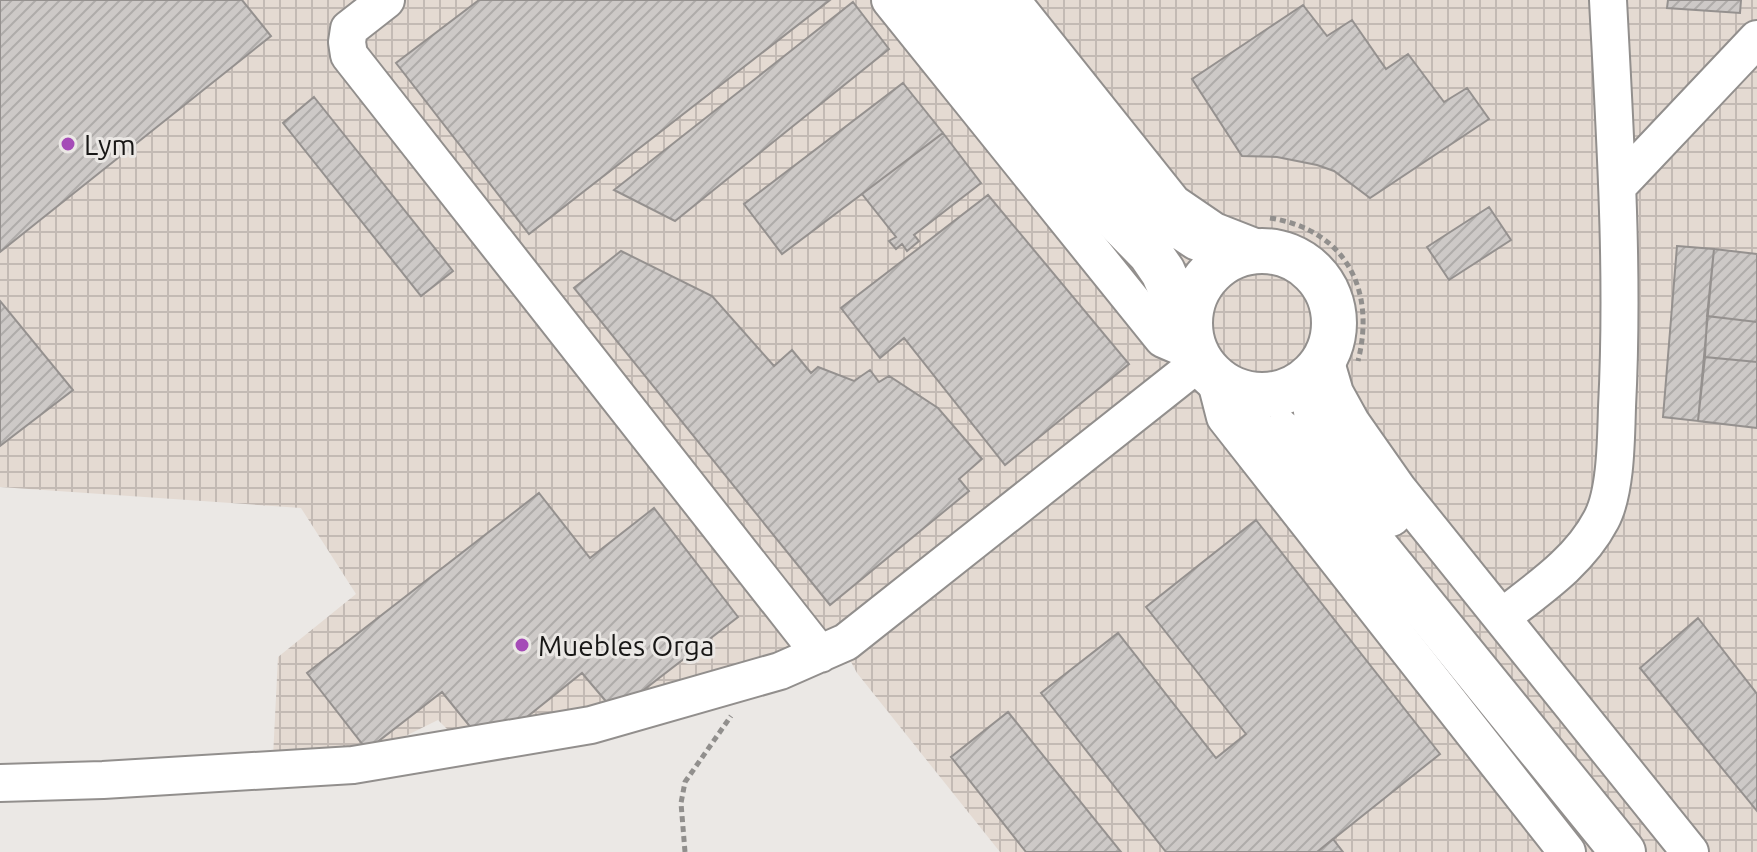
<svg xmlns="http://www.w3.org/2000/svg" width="1757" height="852" viewBox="0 0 1757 852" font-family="Ubuntu,sans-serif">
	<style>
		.industrial { fill: url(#industrial-grid) }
		.building { fill: url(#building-hatch); stroke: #95918f; stroke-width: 2 }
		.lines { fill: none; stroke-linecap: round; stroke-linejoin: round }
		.minor-casing { stroke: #928f8d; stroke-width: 40 }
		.major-casing { stroke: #928f8d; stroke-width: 48 }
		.path { stroke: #918f8d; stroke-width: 5; stroke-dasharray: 6 4; stroke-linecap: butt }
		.minor { stroke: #fff; stroke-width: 36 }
		.major { stroke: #fff; stroke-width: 44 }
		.poi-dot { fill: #a54bb7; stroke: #ebe8e5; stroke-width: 3 }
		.labels { text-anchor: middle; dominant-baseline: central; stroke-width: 6; stroke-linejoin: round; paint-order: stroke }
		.poi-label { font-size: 28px; fill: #181716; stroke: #ebe8e5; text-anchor: start }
	</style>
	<defs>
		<pattern id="industrial-grid" width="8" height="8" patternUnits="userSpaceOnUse" patternTransform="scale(2)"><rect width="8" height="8" fill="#e4dad2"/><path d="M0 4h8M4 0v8" fill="none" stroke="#c3bab4"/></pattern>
		<pattern id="building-hatch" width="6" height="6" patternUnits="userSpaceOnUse" patternTransform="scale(2)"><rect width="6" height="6" fill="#cdc9c7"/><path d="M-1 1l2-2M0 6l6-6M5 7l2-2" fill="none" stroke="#afacaa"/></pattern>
	</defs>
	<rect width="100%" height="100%" fill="#ebe8e5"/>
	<path class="industrial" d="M0,0h1757v852h-757l-143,-179 -6,-11 -239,66 -155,11 -19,-19 -63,31 -102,6 5,-100 78,-63 -55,-86 -301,-21z"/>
	<path class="building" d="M0,0h242l29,36 -271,216z
		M479,0h351l-301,234 -133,-171z
		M1668,0h73l-1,13 -73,-5z
		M853,2l36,47 -214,172 -61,-31z
		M1303,5l24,31 25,-16 34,49 22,-15 36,48 23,-14 22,31 -119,79 -36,-27 -17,-6 -40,-8 -35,-1 -50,-77z
		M903,83l40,50 -161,121 -38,-50z
		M314,97l139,174 -32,25 -138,-173z
		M943,133l38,50 -67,52 5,6 -12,10 -5,-7 -6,5 -7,-8 7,-4 -34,-43z
		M988,195l141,169 -124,101 -101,-127 -24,20 -39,-50z
		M1489,207l22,33 -62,40 -22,-33z
		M1677,246l37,3 -16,172 -35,-4z
		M1714,249l43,5v68l-50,-6z
		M621,251l91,45 62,70 18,-16 19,23 7,-6 36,14 16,-11 9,12 10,-6 49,32 44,51 -23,20 10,12 -139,114 -256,-317z
		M0,301l73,89 -73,56z
		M1707,316l50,6v40l-52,-5z
		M1705,357l52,5v66l-59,-7z
		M539,493l51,65 64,-50 84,109 -123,95 -33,-39 -69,55 -37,6 -34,-42 -75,58 -60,-77z
		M1256,520l184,234 -123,98h-151l-125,-159 77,-60 98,125 30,-24 -100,-127z
		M1698,618l59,76v117l-117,-143z
		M1008,712l113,140h-95l-75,-95z
		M1333,839l10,13h-26z"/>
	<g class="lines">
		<defs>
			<path id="minor" d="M386,0l-37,29 -2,13 2,13 471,599
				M890,0l273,339 35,15
				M1011,0l162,203 41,28 51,20
				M1618,186l139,-147
				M1325,359l10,34 16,29 47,67 292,363
				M1215,378l10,39 342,435
				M1502,617c36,-28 77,-55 99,-97 15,-27 15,-81 16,-113 7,-136 -2,-272 -9,-407
				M0,783l103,-3 250,-15 238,-40 189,-54 66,-29 355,-281"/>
			<path id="major" d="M935,0l155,192 60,61 13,19 28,64
				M978,0l145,181 45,37 30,20 45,15
				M1190 323a72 72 0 1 1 144 0a72 72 0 1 1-144 0Z
				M1311,377l5,34 8,20 66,83
				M1229,388l59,51 335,413"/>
		</defs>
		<use href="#minor" class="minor-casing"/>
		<use href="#major" class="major-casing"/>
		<path class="path" d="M1270,218c76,12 106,72 88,143
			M685,852l-4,-49 4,-21 46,-66"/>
		<use href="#minor" class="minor"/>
		<use href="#major" class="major"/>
	</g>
	<g class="poi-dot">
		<circle cx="68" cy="144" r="8"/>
		<circle cx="522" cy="645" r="8"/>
	</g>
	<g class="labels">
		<g class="poi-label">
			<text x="84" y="144">Lym</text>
			<text x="538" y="645">Muebles Orga</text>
		</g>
	</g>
</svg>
